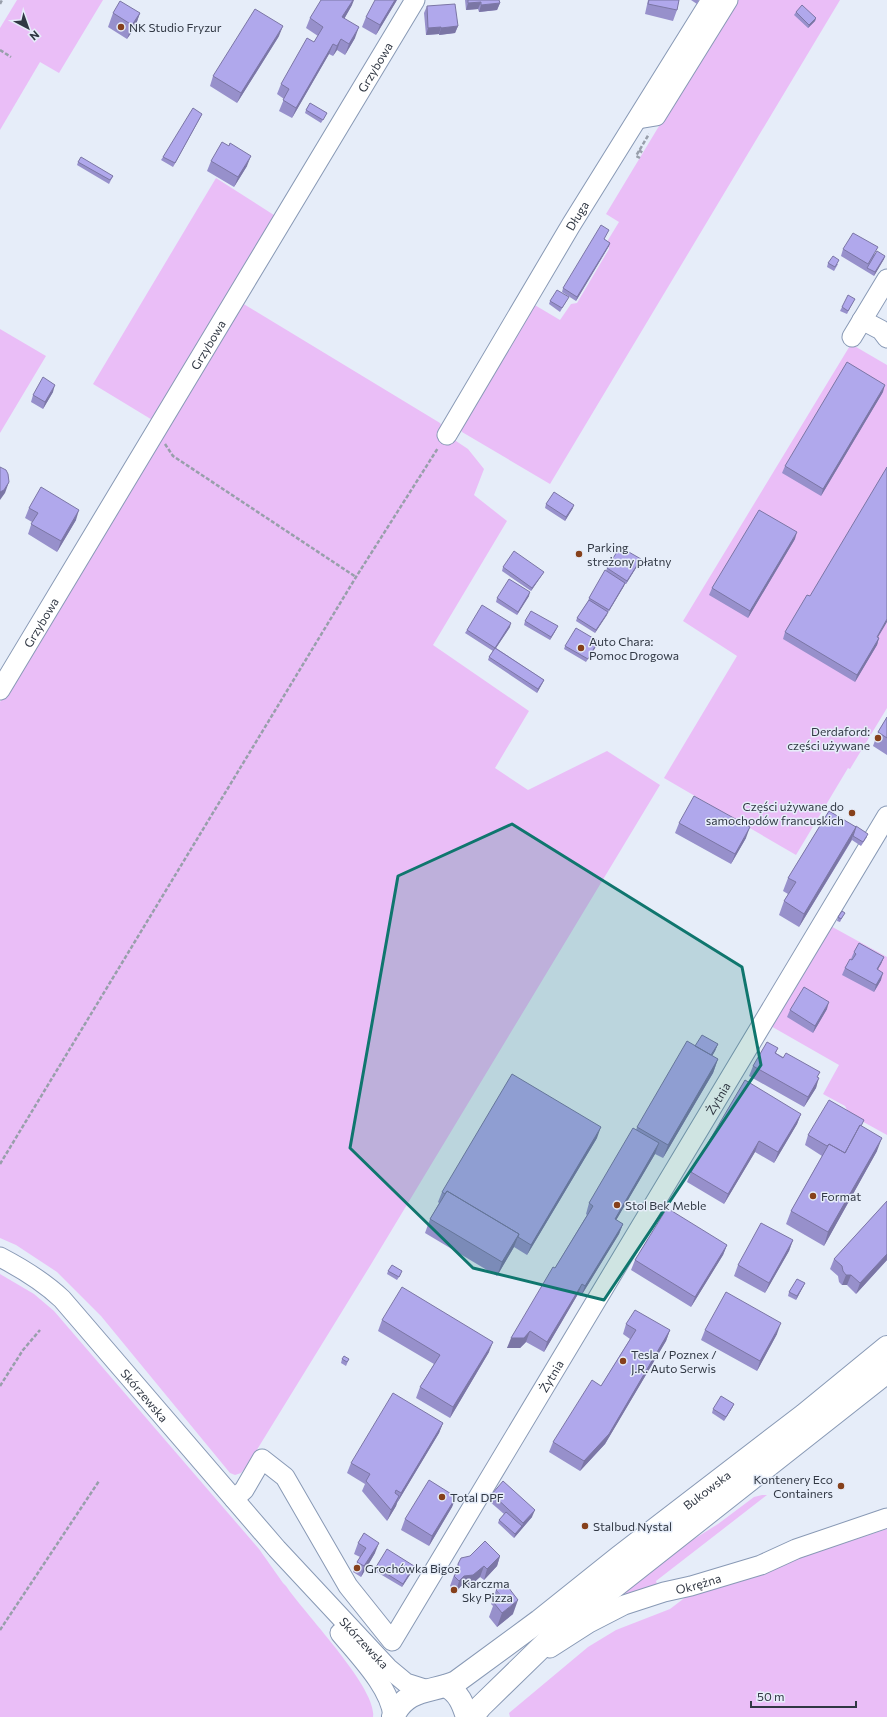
<svg xmlns="http://www.w3.org/2000/svg" width="887" height="1717" viewBox="0 0 887 1717" font-family="Commissioner,sans-serif">
	<style>
		.green { fill: #eabef7 }
		.lines { fill: none; stroke-linecap: round; stroke-linejoin: round }
		.minor-casing { stroke: #8899b5; stroke-width: 21 }
		.major-casing { stroke: #8899b5; stroke-width: 24 }
		.path { stroke: #989fab; stroke-width: 2.5; stroke-dasharray: 4 2; stroke-linecap: butt }
		.minor { stroke: #fff; stroke-width: 19 }
		.major { stroke: #fff; stroke-width: 22 }
		.wall { fill: #9790cb }
		.shaded-wall { fill: #7b76a5 }
		.building { fill: #b0a8ec; stroke: #7b76a5 }
		.marked { fill: #0f766e; fill-opacity: 0.2; stroke: #0f766e; stroke-width: 3; stroke-linejoin: round }
		.poi-dot { fill: #86401b; stroke: #e6edf9; stroke-width: 1.5 }
		.labels { text-anchor: middle; dominant-baseline: central; stroke-width: 3; stroke-linejoin: round; paint-order: stroke }
		.poi-label { font-size: 12px; fill: #313844; stroke: #e6edf9; text-anchor: start }
		.street-label { font-size: 12px; fill: #313844; stroke: #e6edf9 }
	</style>
	<rect width="100%" height="100%" fill="#e6edf9"/>
	<path class="green" d="M17,0h86l-44,73 -19,-11 -40,68v-102z
		M735,0h105l-290,484 -88,-52 -1,-6 72,-122 27,16 11,-16 6,-1 32,-54 -1,-9 11,-18 -13,-8z
		M216,178l61,39 -123,204 -61,-37z
		M242,303l198,120 7,12 21,14 16,20 -10,26 33,26 -74,124 96,66 -34,57 33,22 79,-39 53,34 -290,481 -123,200 -6,7 -6,2 -5,-2 -129,-157 -44,-44 -41,-27 -16,-7v-536z
		M0,329l46,27 -46,77z
		M851,344l36,21v343l-37,61 -2,-1 -52,87 -132,-77 73,-122 -54,-35z
		M827,924l60,33v178l-38,-21 -4,-8 -22,-12 16,-29 -70,-40z
		M0,1274l34,20 20,17 205,238 24,34 3,3c18,27 92,103 87,131h-373z
		M762,1495h5l-111,86 3,9 -51,17 23,-24 39,-29 48,-30 36,-27z
		M887,1529v188h-377l-1,-4 79,-66 28,-17 54,-21 21,-16z"/>
	<g class="lines">
		<defs>
			<g id="minor">
				<path d="M638,119l18,-3 72,-116"/>
				<path d="M862,320l19,10 6,8"/>
				<path d="M852,337l35,-58"/>
				<path id="s1" d="M447,435l124,-210 140,-225"/>
				<path id="s2" d="M0,690l415,-690"/>
				<path id="s3" d="M0,1257c23,12 43,24 62,42l215,250 111,119 18,15 22,7"/>
				<path id="s4" d="M234,1499l10,-9 18,-31 23,18 63,109 44,55 495,-825"/>
				<path d="M340,1633c18,22 51,55 53,84"/>
				<path id="s5" d="M550,1648l39,-25 35,-18 40,-13 27,-6 70,-21 35,-16 91,-31"/>
			</g>
			<g id="major">
				<path d="M446,1686c13,7 17,18 21,31"/>
				<path id="s6" d="M393,1717c14,-30 38,-24 63,-35l83,-61 80,-64 185,-142 83,-68"/>
				<path d="M472,1717l9,-11 77,-75 329,-259"/>
			</g>
		</defs>
		<use href="#minor" class="minor-casing"/>
		<use href="#major" class="major-casing"/>
		<path class="path" d="M0,4l2,-4
			M0,50l11,7
			M639,150l4,3
			M640,158l-4,-2 13,-22
			M165,444l8,12 183,121
			M0,1164l356,-587 82,-129
			M0,1386l23,-36 17,-20
			M0,1630l99,-149"/>
		<use href="#minor" class="minor"/>
		<use href="#major" class="major"/>
	</g>
	<path class="wall" d="M397,0l-21,35 -14,-8 4,-10z
		M465,0h34l1,3 -3,7 -18,2 -1,-3 -12,1z
		M648,0h31l-2,10 -4,11 -28,-7z
		M691,0h8l-2,4z
		M352,5l-8,14 11,19 -10,17 -8,-5 -4,6 -4,-2 -37,64 -13,-7 5,-12 -7,-5 4,-10 33,-42 4,-6 -12,-8 4,-10z
		M427,6l31,20 -3,7 -16,2v-1l-13,1 -2,-22z
		M796,12l20,6 -1,3 -7,7 -14,-13z
		M113,13h27l-5,14 -8,12 -19,-12z
		M279,36l-42,67 -27,-17 3,-10z
		M306,110l21,3 -6,10 -16,-10z
		M202,114l-2,4 -27,49 -12,-7 2,-3z
		M211,161l36,5 -13,21 -27,-16z
		M78,162l35,14 -4,8 -32,-19z
		M608,234l-4,5 6,4 -1,3 -33,55 -14,-9 1,-4z
		M843,249l42,7 -1,3 -10,17 -33,-20z
		M828,263l10,1 -4,7 -7,-4z
		M567,300l-7,12 -11,-8 1,-3z
		M853,302l-6,12 -7,-3 2,-4z
		M53,392l-10,17 -12,-7 2,-7z
		M883,392l-62,104 -39,-23 3,-7z
		M546,504l27,4 -8,13 -20,-13z
		M29,508l47,12 -19,32 -29,-18 4,-12 -7,-4z
		M795,539l-47,79 -39,-23 3,-7z
		M641,559l-2,4 -13,21h-1l-1,2 -29,47 -19,-12 1,-3 11,-17 1,-3 17,-27 1,-3z
		M503,567l41,5 -2,3 -11,16 -29,-20z
		M529,596l-12,19 -21,-13 1,-4z
		M525,621l31,9 -6,10 -26,-15z
		M510,627l-14,21 48,32 -2,4 -5,9 -49,-33 1,-3 4,-6 -28,-18 2,-3z
		M785,632l93,5 1,1 -2,7 -22,37 -72,-43z
		M597,645l-11,17 -22,-13 1,-3z
		M887,717v38l-14,-9 5,-14z
		M829,811l38,26 -6,9 -9,-6 -53,87 -20,-12 5,-14 4,-7 -5,-3 5,-13z
		M679,823l67,15 -15,26 -56,-31z
		M843,916l-3,6 -3,-1 1,-4z
		M854,952l30,5 -3,7 -3,5 3,11 -7,12 -32,-17 3,-7 6,-9z
		M827,1009l-14,24 -26,-16 3,-7z
		M718,1044l-3,7 -3,5 6,3 -5,14 -50,85 -8,-4 -39,66 7,4 -4,10 -38,62 -3,-2 -34,58 -18,-10 -6,6h-13l48,-80 32,-53 -1,-1 3,-11 47,-73 1,-3 58,-81z
		M778,1048l-2,5 42,24 -2,11 -12,19 -55,-31 4,-10z
		M801,1114l-4,10 -23,39 -19,-11 -31,52 -37,-22 4,-10z
		M862,1126l15,25 -53,95 -38,-22 5,-13 31,-55 -17,-11 3,-10z
		M597,1138l-70,117 -13,-8 -17,29 -72,-43 5,-14 9,-16 -1,-1 4,-10z
		M887,1201v59l-31,34 -9,-9h-5l-3,-3 -1,-6 -8,-7 4,-10z
		M793,1240l-4,11 -24,42 -31,-17 4,-11z
		M727,1245l-4,10 -32,52 -60,-37 4,-10z
		M388,1271l13,3 -4,6 -10,-6z
		M805,1283l-2,4 -7,13 -8,-4 1,-4z
		M382,1320l107,32 -39,66 -34,-20 4,-11 14,-23 -56,-33z
		M626,1324l44,6 -4,11 -61,103 -25,27 -31,-19 4,-10 48,-56 29,-47 -7,-5z
		M705,1330l72,4 -20,37 -56,-31z
		M342,1359h7l-3,7 -5,-3z
		M734,1404l-2,4 -8,13 -12,-8 1,-4z
		M443,1423l-4,10 -42,70 -1,3 -9,15 -25,-30 3,-7 -18,-11 4,-10z
		M492,1494l40,23 -18,21 -16,-15 1,-3 5,-6 -15,-13z
		M456,1497l-4,10 -23,39 -28,-16 4,-11z
		M358,1543l17,10 -14,24 -8,-5 4,-10 3,-5 -6,-3z
		M500,1556l-3,10 -13,14 -4,-3 -10,9h-9l-5,6 -6,-6 8,-22z
		M414,1566l-1,4 -11,17 -27,-16 1,-4z
		M496,1590l17,24 -16,13 -8,-10 4,-11 -2,-2z"/>
	<path class="shaded-wall" d="M353,0h1l-2,5 -13,23 3,-11z
		M395,0h2l-21,35 4,-10z
		M481,2l-3,7 -12,1 2,-7z
		M500,3l-3,7 -18,2 2,-7z
		M140,13l-5,14 -8,12 5,-14z
		M816,18l-1,3 -7,7 1,-3z
		M283,26l-4,10 -42,67 4,-10z
		M458,26l-3,7 -16,2 2,-7z
		M359,27l-4,11 -10,17 4,-11z
		M441,27l-2,7 -13,1 2,-7z
		M341,39l-4,11 -4,6 4,-10z
		M333,44l-4,10 -37,64 4,-10z
		M202,114l-2,4 -27,49 2,-4z
		M251,156l-4,10 -13,21 4,-10z
		M610,243l-1,3 -33,55 1,-4z
		M885,256l-1,3 -10,17 1,-4z
		M55,385l-2,7 -10,17 2,-7z
		M885,385l-2,7 -62,104 2,-7z
		M9,482l-4,11 -5,7v-8z
		M574,505l-1,3 -8,13 1,-4z
		M79,510l-3,10 -19,32 4,-11z
		M797,532l-2,7 -47,79 2,-7z
		M641,559l-2,4 -13,21 1,-3z
		M544,572l-2,3 -11,16 1,-3z
		M625,583l-1,3 -16,27 1,-3z
		M530,592l-1,4 -12,19 1,-3z
		M608,612l-1,3 -12,18 1,-3z
		M887,619v3l-13,22 3,-7z
		M511,623l-1,4 -16,24 1,-3z
		M558,626l-2,4 -6,10 1,-3z
		M879,638l-2,7 -22,37 2,-7z
		M598,641l-1,4 -11,17 2,-3z
		M544,680l-2,4 -5,9 1,-4z
		M750,827l-4,11 -15,26 4,-10z
		M856,827l-5,14 -52,86 5,-13z
		M884,957l-3,7 -7,12 3,-7z
		M883,973l-2,7 -7,12 2,-7z
		M829,1002l-2,7 -14,24 2,-7z
		M718,1044l-3,7 -10,17 3,-7z
		M718,1059l-5,14 -50,85 5,-13z
		M819,1078l-3,10 -12,19 4,-10z
		M801,1114l-4,10 -23,39 4,-11z
		M601,1127l-4,11 -70,117 4,-10z
		M882,1138l-5,13 -53,95 4,-14z
		M759,1141l-4,11 -31,52 4,-10z
		M659,1143l-4,11 -44,75 4,-10z
		M623,1224l-4,10 -38,62 4,-10z
		M519,1234l-5,13 -17,29 5,-14z
		M793,1240l-4,11 -24,42 4,-10z
		M727,1245l-4,10 -32,52 4,-10z
		M887,1254v6l-31,34 4,-11z
		M846,1275h5l-4,10h-5z
		M805,1283l-2,4 -7,13 1,-4z
		M582,1284l-4,10 -34,58 3,-10z
		M781,1323l-4,11 -20,37 3,-10z
		M670,1330l-4,11 -61,103 -25,27 4,-10z
		M530,1331l-4,11 -6,6h-13l4,-10z
		M493,1342l-4,10 -39,66 3,-11z
		M734,1404l-2,4 -8,13 2,-4z
		M443,1423l-4,10 -42,70 4,-10z
		M399,1496l-3,10 -9,15 4,-11z
		M456,1497l-4,10 -23,39 3,-10z
		M535,1510l-3,7 -18,21 1,-4 7,-8 1,-3z
		M379,1543l-4,10 -14,24 3,-11z
		M500,1556l-3,10 -13,14 3,-11z
		M414,1566l-1,4 -11,17 1,-3z
		M484,1566l-4,11 -10,9h-9l-5,6 3,-11 5,-5z
		M518,1600l-5,14 -16,13 5,-14z"/>
	<path class="building" d="M321,0h32l-11,17 17,10 -10,17 -8,-5 -4,7 -4,-2 -37,64 -13,-8 6,-11 -8,-5 26,-46 7,4 9,-15 -13,-9z
		M375,0h20l-15,25 -14,-8z
		M468,0h31l1,3 -19,2v-3l-13,1z
		M649,0h30l-2,10 -29,-6z
		M120,1l20,12 -8,12 -19,-12z
		M455,4l3,22 -17,2v-1l-13,1 -1,-22z
		M802,5l14,13 -7,7 -13,-13z
		M255,9l28,17 -42,67 -28,-17z
		M310,103l17,10 -4,7 -17,-10z
		M193,108l9,6 -27,49 -12,-6z
		M222,142l7,4 1,-3 21,13 -13,21 -27,-16z
		M81,157l32,19 -3,4 -32,-18z
		M601,225l8,5 -5,9 6,4 -33,54 -14,-9z
		M853,233l25,14 -10,17 -25,-15z
		M877,251l8,5 -10,16 -8,-4z
		M833,256l6,4 -4,7 -7,-4z
		M557,290l12,7 -7,11 -12,-7z
		M848,295l7,4 -7,12 -6,-4z
		M847,362l38,23 -62,104 -38,-23z
		M43,377l12,8 -10,17 -12,-7z
		M0,467l6,3 2,4 1,8 -5,8 -4,2z
		M887,467v152l-10,18 2,1 -22,37 -72,-43 22,-37 3,1z
		M41,487l38,23 -18,31 -30,-17 7,-11 -9,-5z
		M554,492l20,13 -8,12 -20,-13z
		M759,510l38,22 -47,79 -38,-23z
		M620,547l21,12 -14,22 -20,-13z
		M514,551l30,21 -12,16 -29,-21z
		M605,570l20,13 -16,27 -20,-12z
		M509,579l21,13 -12,20 -21,-14z
		M589,600l19,12 -12,18 -19,-12z
		M482,605l29,18 -16,25 -28,-18z
		M531,611l27,15 -7,11 -26,-16z
		M576,628l22,13 -10,18 -23,-13z
		M495,648l49,32 -6,9 -49,-32z
		M887,717v21l-9,-6z
		M694,796l56,31 -15,27 -56,-31z
		M829,811l27,16 -52,87 -20,-13 12,-19 -8,-4z
		M856,826l12,8 -5,8 -10,-6 3,-9h-1z
		M842,911l3,2 -4,6 -3,-2z
		M859,943l25,14 -7,12 6,4 -7,12 -31,-17 5,-9 2,1 4,-6 -2,-2z
		M804,987l25,15 -14,24 -25,-16z
		M702,1035l16,9 -7,11 -16,-9z
		M687,1041l31,18 -50,86 -31,-18z
		M767,1042l11,6 -3,5 8,5 3,-5 34,19 -3,5 2,1 -11,19 -55,-31z
		M512,1074l89,53 -70,118 -13,-8 1,-3 -72,-43 -2,3 -3,-2z
		M745,1080l56,34 -23,38 -19,-11 -31,53 -37,-22z
		M829,1100l35,20 -3,6 -1,-1 -15,28 -16,-9 -2,2 -19,-11z
		M860,1125l22,13 -54,94 -37,-21 38,-67 16,9z
		M633,1128l26,15 -44,76 8,5 -38,62 -3,-2 -35,58 -17,-11 -6,7h-13l42,-71 2,1 38,-62 -4,-3z
		M447,1191l72,43 -17,28 -72,-43z
		M887,1201v53l-27,29 -9,-8h-5l-3,-4 -1,-5 -8,-7z
		M667,1208l60,37 -32,52 -60,-37z
		M761,1223l32,17 -24,43 -31,-18z
		M392,1265l10,6 -3,6 -11,-6z
		M797,1279l8,4 -8,13 -8,-4z
		M402,1287l91,55 -40,65 -33,-20 20,-32 -58,-35z
		M726,1292l55,31 -21,38 -55,-31z
		M635,1310l35,20 -61,104 -25,27 -31,-19 39,-62 9,6 35,-56 -10,-6z
		M344,1356l5,3 -2,3 -5,-3z
		M393,1393l50,30 -42,70 -5,-3 -1,3 4,3 -8,14 -25,-29 4,-7 -19,-11z
		M721,1396l13,8 -8,13 -13,-8z
		M429,1480l27,17 -24,39 -27,-17z
		M503,1481l32,29 -12,13 -31,-29z
		M506,1512l16,14 -7,8 -16,-14z
		M364,1533l15,10 -15,23 -7,-4 9,-14 -8,-5z
		M485,1541l15,15 -13,13 -3,-3 -11,9 -9,1 -5,5 -5,-5 5,-5 -1,-7 3,-6 9,-2z
		M387,1549l27,17 -11,18 -27,-17z
		M505,1583l13,17 -16,13 -8,-10 8,-6 -6,-7z"/>
	<path class="marked" d="M512,824l230,143 19,98 -157,235 -131,-32 -123,-120 48,-272z"/>
	<g class="poi-dot">
		<circle cx="121" cy="27" r="4"/>
		<circle cx="579" cy="554" r="4"/>
		<circle cx="581" cy="648" r="4"/>
		<circle cx="878" cy="738" r="4"/>
		<circle cx="852" cy="813" r="4"/>
		<circle cx="813" cy="1196" r="4"/>
		<circle cx="617" cy="1205" r="4"/>
		<circle cx="623" cy="1361" r="4"/>
		<circle cx="841" cy="1486" r="4"/>
		<circle cx="442" cy="1497" r="4"/>
		<circle cx="585" cy="1526" r="4"/>
		<circle cx="357" cy="1568" r="4"/>
		<circle cx="454" cy="1590" r="4"/>
	</g>
	<g class="labels">
		<g class="poi-label">
			<text x="129" y="27">NK Studio Fryzur</text>
			<text x="587" y="547">Parking<tspan x="587" dy="14">streżony płatny</tspan></text>
			<text x="589" y="641">Auto Chara:<tspan x="589" dy="14">Pomoc Drogowa</tspan></text>
			<text x="870" y="731" text-anchor="end">Derdaford:<tspan x="870" dy="14">części używane</tspan></text>
			<text x="844" y="806" text-anchor="end">Części używane do<tspan x="844" dy="14">samochodów francuskich</tspan></text>
			<text x="821" y="1196">Format</text>
			<text x="625" y="1205">Stol Bek Meble</text>
			<text x="631" y="1354">Tesla / Poznex /<tspan x="631" dy="14">J.R. Auto Serwis</tspan></text>
			<text x="833" y="1479" text-anchor="end">Kontenery Eco<tspan x="833" dy="14">Containers</tspan></text>
			<text x="450" y="1497">Total DPF</text>
			<text x="593" y="1526">Stalbud Nystal</text>
			<text x="365" y="1568">Grochówka Bigos</text>
			<text x="462" y="1583">Karczma<tspan x="462" dy="14">Sky Pizza</tspan></text>
		</g>
		<g class="street-label">
			<text stroke="none"><textPath href="#s2" startOffset="727">Grzybowa</textPath></text>
			<text stroke="none"><textPath href="#s1" startOffset="255">Długa</textPath></text>
			<text stroke="none"><textPath href="#s2" startOffset="403">Grzybowa</textPath></text>
			<text stroke="none"><textPath href="#s2" startOffset="79">Grzybowa</textPath></text>
			<text stroke="none"><textPath href="#s4" startOffset="908">Żytnia</textPath></text>
			<text stroke="none"><textPath href="#s4" startOffset="584">Żytnia</textPath></text>
			<text stroke="none"><textPath href="#s3" startOffset="202">Skórzewska</textPath></text>
			<text stroke="none"><textPath href="#s6" startOffset="391">Bukowska</textPath></text>
			<text stroke="none"><textPath href="#s5" startOffset="163">Okrężna</textPath></text>
			<text stroke="none"><textPath href="#s3" startOffset="533">Skórzewska</textPath></text>
		</g>
	</g>
	<g transform="translate(28 28) rotate(139)" stroke="#e6edf9" stroke-width="3" paint-order="stroke">
	<path d="M0-3L7 15L0 10L-7 15Z" fill="#313844"/>
	<text y="-6" font-size="11" font-weight="bold" text-anchor="middle" fill="#313844">N</text>
	</g>
	<path d="M751 1701v6h105v-6" fill="none" stroke="#313844" stroke-width="2"/>
	<text x="757" y="1701" font-size="12" fill="#313844" stroke="#e6edf9" stroke-width="3" paint-order="stroke">50 m</text>
</svg>
